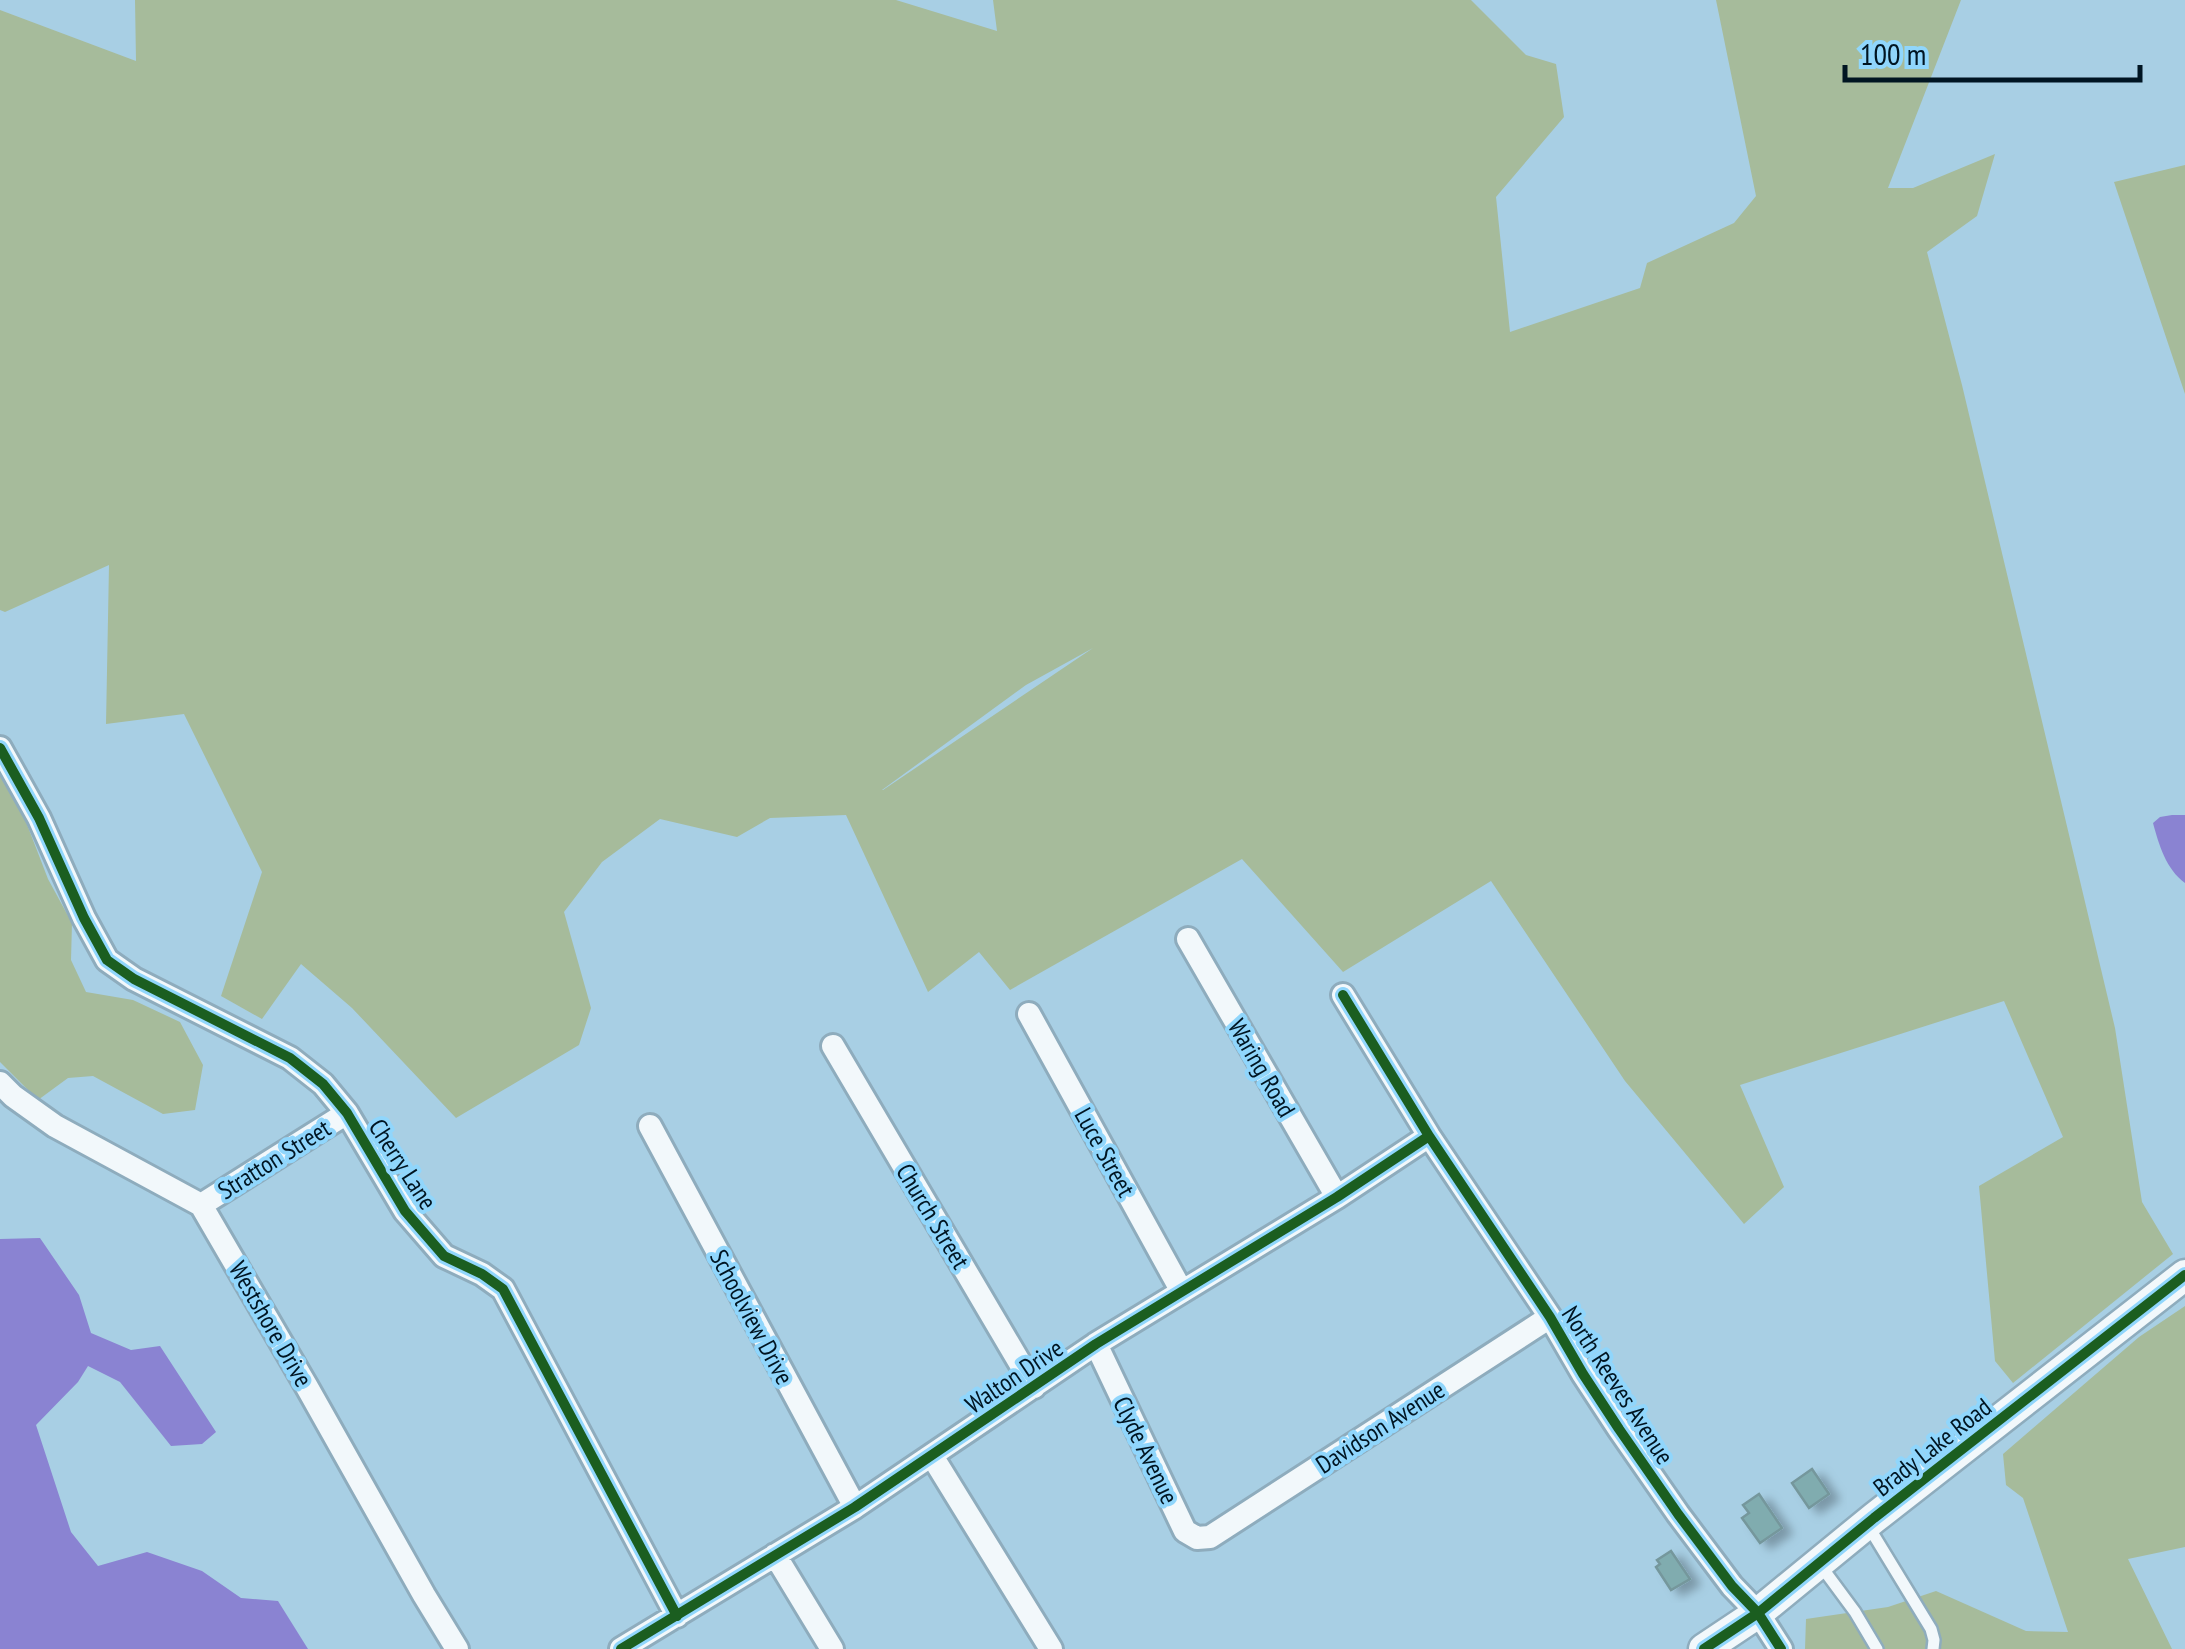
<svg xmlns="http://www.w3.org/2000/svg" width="2185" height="1649" viewBox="0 0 2185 1649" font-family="'PT Sans Narrow',sans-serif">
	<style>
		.green { fill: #a6bb9b; fill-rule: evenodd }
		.water { fill: #8a83d2 }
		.building { fill: #80acaf; stroke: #75979c; stroke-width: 2.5; filter: url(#shadow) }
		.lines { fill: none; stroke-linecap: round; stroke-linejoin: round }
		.lane-casing { stroke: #8eacbd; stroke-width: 16 }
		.street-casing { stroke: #8eacbd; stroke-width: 28 }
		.secondary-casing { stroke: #8eacbd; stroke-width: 35 }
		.lane { stroke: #f2f8fb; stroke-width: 11 }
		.street { stroke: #f2f8fb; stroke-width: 22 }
		.secondary { stroke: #f2f8fb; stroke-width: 30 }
		.cycleway-casing { stroke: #90d6fc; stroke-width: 16 }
		.cycleway { stroke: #1b5e20; stroke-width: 10 }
		.labels { text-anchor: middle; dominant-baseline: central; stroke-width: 8; stroke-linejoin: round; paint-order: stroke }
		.street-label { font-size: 25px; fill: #001522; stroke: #90d6fc }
	</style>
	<defs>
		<filter id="shadow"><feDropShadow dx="10" dy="5.5" stdDeviation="5" flood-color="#0004"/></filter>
	</defs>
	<rect width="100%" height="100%" fill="#a8cfe4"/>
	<path class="green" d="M135,0h761l101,31 -4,-31h478l55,55 30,9 8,53 -68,80 14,135 130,-44 7,-25 87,-40 22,-27 -40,-196h245l-73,188h25l82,-34 -18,62 -50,36 35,133 153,643 27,174 31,52 -160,129 -18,-22 -16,-175 84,-49 -59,-136 -264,84 44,102 -40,37 -119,-143 -134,-200 -148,91 -101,-113 -232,131 -31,-38 -51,40 -82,-177 -76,3 -33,19 -77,-18 -58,43 -38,50 27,96 -12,37 -123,73 -104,-110 -51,-44 -39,55 -41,-23 41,-124 -78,-158 -78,10 3,-159 -104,47 -5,-2v-600l136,51zM1093,648l-210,142h-1l144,-105z
		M2185,165v229l-71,-212z
		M0,768l18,33 30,78 24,44 -1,37 15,32 47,8 47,22 23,43 -8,45 -32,4 -70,-38 -25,2 -30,22 -38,-38z
		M2185,1306v241l-57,12 44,90h-367l1,-30 82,-12 48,-16 90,40 42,1 -45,-134 -17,-13 -3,-31 136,-117z"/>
	<path class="water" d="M2172,815h13v68c-19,-14 -26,-38 -32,-60l7,-6z
		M40,1238l39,57 12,38 40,17 29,-4 56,86 -14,12 -31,2 -51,-64 -32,-16 -10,16 -42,43 35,107 27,34 49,-14 55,19 39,27 37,3 30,48h-308v-410z"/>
	<path class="building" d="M1812,1469l17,25 -20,14 -17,-25z
		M1759,1494l23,34 -22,15 -18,-25 7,-5 -6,-8z
		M1671,1551l19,28 -19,11 -15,-23 4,-3 -3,-4z"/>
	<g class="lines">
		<defs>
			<path id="lane" d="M1867,1524l64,105 3,11 -1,9
				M1821,1566l34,46 22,37"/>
			<path id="street" d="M0,748l39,70 45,100 23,42 27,19 156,79 33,26 24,29 58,98 39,45 38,18 21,15 174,327
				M1188,939l149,258
				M1343,995l86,141 121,181 33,57 36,55 59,85 54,72 26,27 23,36
				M1029,1014l152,276
				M833,1046l201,341
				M0,1083l13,13 42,30 146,79 106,182 117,208 33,54
				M650,1126l205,381
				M201,1205l146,-92
				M1096,1344l89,187 12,7 13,-1 340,-220
				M932,1456l119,193
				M775,1555l57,94
				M621,1649l234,-142 241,-163 241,-147 92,-61"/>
			<path id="secondary" d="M1704,1649l54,-36 116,-95 311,-243"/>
		</defs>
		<use href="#lane" class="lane-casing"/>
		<use href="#street" class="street-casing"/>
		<use href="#secondary" class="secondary-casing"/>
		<use href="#lane" class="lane"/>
		<use href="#street" class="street"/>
		<use href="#secondary" class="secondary"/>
		<defs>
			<path id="cycleway" d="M0,748l39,70 45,100 23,42 27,19 156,79 33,26 24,29 58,98 39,45 38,18 21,15 174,327
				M1343,995l86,141 121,181 33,57 36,55 59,85 54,72 26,27 23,36
				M621,1649l234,-142 241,-163 241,-147 92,-61
				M1704,1649l54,-36 116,-95 311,-243"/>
		</defs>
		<use href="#cycleway" class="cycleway-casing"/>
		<use href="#cycleway" class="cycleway"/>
	</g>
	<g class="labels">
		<g class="street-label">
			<text transform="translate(1262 1068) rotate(60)">Waring Road</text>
			<text transform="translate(1105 1152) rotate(61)">Luce Street</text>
			<text transform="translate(274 1159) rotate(-32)">Stratton Street</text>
			<text transform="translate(403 1164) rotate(57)">Cherry Lane</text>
			<text transform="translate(933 1216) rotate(59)">Church Street</text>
			<text transform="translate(752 1317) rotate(62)">Schoolview Drive</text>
			<text transform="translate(271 1324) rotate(60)">Westshore Drive</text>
			<text transform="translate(1014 1376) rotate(-34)">Walton Drive</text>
			<text transform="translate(1618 1385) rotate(57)">North Reeves Avenue</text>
			<text transform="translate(1380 1427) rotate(-33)">Davidson Avenue</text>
			<text transform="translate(1932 1447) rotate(-38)">Brady Lake Road</text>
			<text transform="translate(1146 1450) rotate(64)">Clyde Avenue</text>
		</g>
	</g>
	<path d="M1845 65v15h295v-15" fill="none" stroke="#001522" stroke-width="5"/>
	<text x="1860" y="65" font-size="30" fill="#001522" stroke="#90d6fc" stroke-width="8" paint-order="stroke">100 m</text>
</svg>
